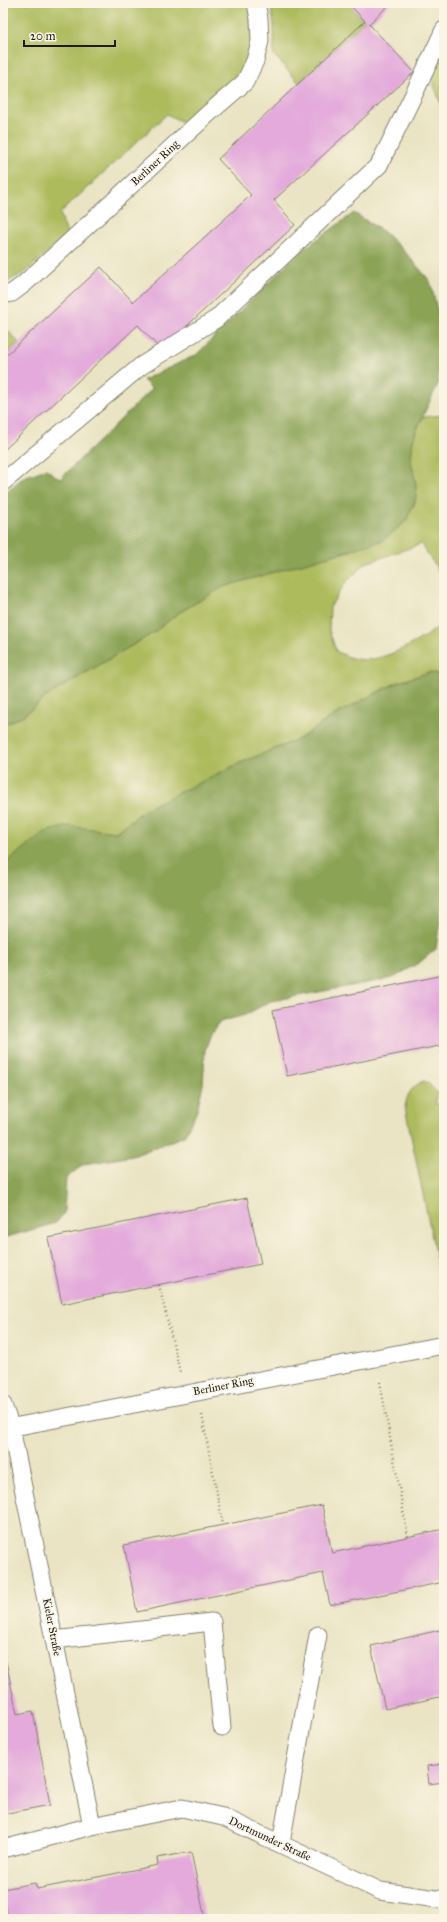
<svg xmlns="http://www.w3.org/2000/svg" width="447" height="1922" viewBox="0 0 447 1922" font-family="'IM FELL Great Primer',serif">
	<style>
		.green { fill: #adbb5d; stroke: #646c3c }
		.forest { fill: #8aa354; stroke: #536038 }
		.building { fill: #e3aadb }
		.lines { fill: none; stroke-linecap: round; stroke-linejoin: round }
		.lane-casing { stroke: #838070; stroke-width: 19 }
		.path { stroke: #838070; stroke-width: 2.5; stroke-dasharray: 1 3; stroke-linecap: butt }
		.lane { stroke: #fff; stroke-width: 17 }
		.labels { text-anchor: middle; dominant-baseline: central; stroke-width: 3.5; stroke-linejoin: round; paint-order: stroke }
		.street-label { font-size: 11px; fill: #1c1c1c; stroke: #fcf5e5 }
	</style>
	<rect width="100%" height="100%" fill="#fcf5e5"/>
	<filter id="ink" filterUnits="userSpaceOnUse"><feTurbulence type="fractalNoise" baseFrequency=".025" numOctaves="2"/><feDisplacementMap in="SourceGraphic" scale="8" xChannelSelector="R" yChannelSelector="G"/><feConvolveMatrix kernelMatrix="1 2 1 2 8 2 1 2 1" color-interpolation-filters="sRGB"/></filter>
	<filter id="wash" filterUnits="userSpaceOnUse"><feTurbulence type="fractalNoise" baseFrequency=".012" numOctaves="4" result="noise"/><feDisplacementMap in="SourceGraphic" scale="16" xChannelSelector="R" yChannelSelector="G"/><feGaussianBlur stdDeviation="0.9" result="paint"/><feColorMatrix in="noise" values="0 0 0 0 0 0 0 0 0 0 0 0 0 0 0 0 0 1.4 0 .05"/><feComposite in="paint" operator="in"/></filter>
	<g filter="url(#wash)">
		<rect width="100%" height="100%" fill="#eae4c4"/>
		<path class="green" d="M3,3h244l3,8 2,24 -6,29 -8,13 -50,48 -21,-11 -107,99 7,21 -40,37 -24,13z
			M269,3h79l17,18 -66,62 -26,-29c2,-17 2,-35 -4,-51z
			M444,49v64l-13,-36z
			M3,325l16,18 -16,15z
			M443,415l1,3v161l-23,-35 -55,19 -20,19 -16,25 -1,23 7,21c6,3 13,7 20,8 25,6 69,-21 88,-36v53l-14,-4 -34,11 -60,31 -37,25 -59,24 -91,44 -33,25 -19,-2 -78,24 -16,11v-140l21,-10 26,-21 103,-61 27,-21 43,-25 87,-27 41,-9 63,-45c5,-16 -2,-29 -3,-45 -1,-17 5,-30 12,-44z
			M423,1081l4,1 10,10 -2,12 9,-2v194l-39,-189c2,-13 6,-19 18,-26z"/>
		<path class="forest" d="M354,213l30,19 21,20 25,29 11,44 -3,59 -25,53 -2,24 5,23v14l-10,23 -22,19 -161,47 -43,25 -27,21 -103,61 -26,21 -21,10v-231l21,-17 22,-8 14,10 92,-90 -9,-9 53,-25 102,-102z
			M430,672l14,4v229l-2,1 -6,43 -16,13 -27,16 -122,23 -26,14 -25,7 -9,12 -6,16 -2,35 -7,28 -12,23 -51,20 -49,8 -18,14 -2,35 -8,10 -53,15v-373l42,-33 23,-6 48,6 33,-25 91,-44 59,-24 37,-25 60,-31z"/>
		<g id="blocks">
			<path class="building" d="M348,3h43l-22,21 45,48 -140,128 21,25 -134,125 -23,-25 -135,126v-93l98,-91 32,35 118,-107 -33,-36 147,-138z
				M444,975v70l-157,31 -14,-66z
				M247,1198l14,66 -199,40 -14,-66z
				M322,1505l10,48 112,-24v53l-114,23 -7,-32 -186,39 -13,-67z
				M444,1629v67l-59,13 -14,-63z
				M3,1647l14,67 16,-3 17,94 -47,9z
				M444,1764v18l-15,2 -2,-18z
				M191,1852l14,67h-197l-5,-30 32,-6 2,6 121,-24 -1,-7z"/>
		</g>
	</g>
	<g filter="url(#ink)">
		<use href="#blocks" fill-opacity="0" stroke="#838070" stroke-width="1"/>
		<g class="lines">
			<defs>
				<path id="lane" d="M3,295l9,-2 12,-9 185,-171 36,-31 10,-21 5,-20 -1,-22 -3,-16
					M3,482l138,-116 75,-47 163,-154 34,-69 31,-66
					M3,1405l8,23 81,398
					M3,1429l441,-84
					M54,1640l158,-18 10,105
					M281,1843l37,-208
					M3,1849l89,-23 90,-18 41,9 157,74 64,9"/>
			</defs>
			<use href="#lane" class="lane-casing"/>
			<path class="path" d="M159,1285l21,87
				M380,1382l28,155
				M202,1415l21,110"/>
			<use href="#lane" class="lane"/>
		</g>
	</g>
	<g class="labels">
		<g class="street-label">
			<text transform="translate(155 163) rotate(-43)">Berliner Ring</text>
			<text transform="translate(223 1386) rotate(-11)">Berliner Ring</text>
			<text transform="translate(52 1627) rotate(79)">Kieler Straße</text>
			<text transform="translate(270 1839) rotate(25)">Dortmunder Straße</text>
		</g>
	</g>
	<rect width="447" height="1922" fill="none" stroke="#fcf5e5" stroke-width="16"/>
	<path d="M24 40v6h91v-6" fill="none" stroke="#1c1c1c" stroke-width="2"/>
	<text x="30" y="40" font-size="12" fill="#1c1c1c" stroke="#fcf5e5" stroke-width="3" paint-order="stroke">20 m</text>
</svg>
